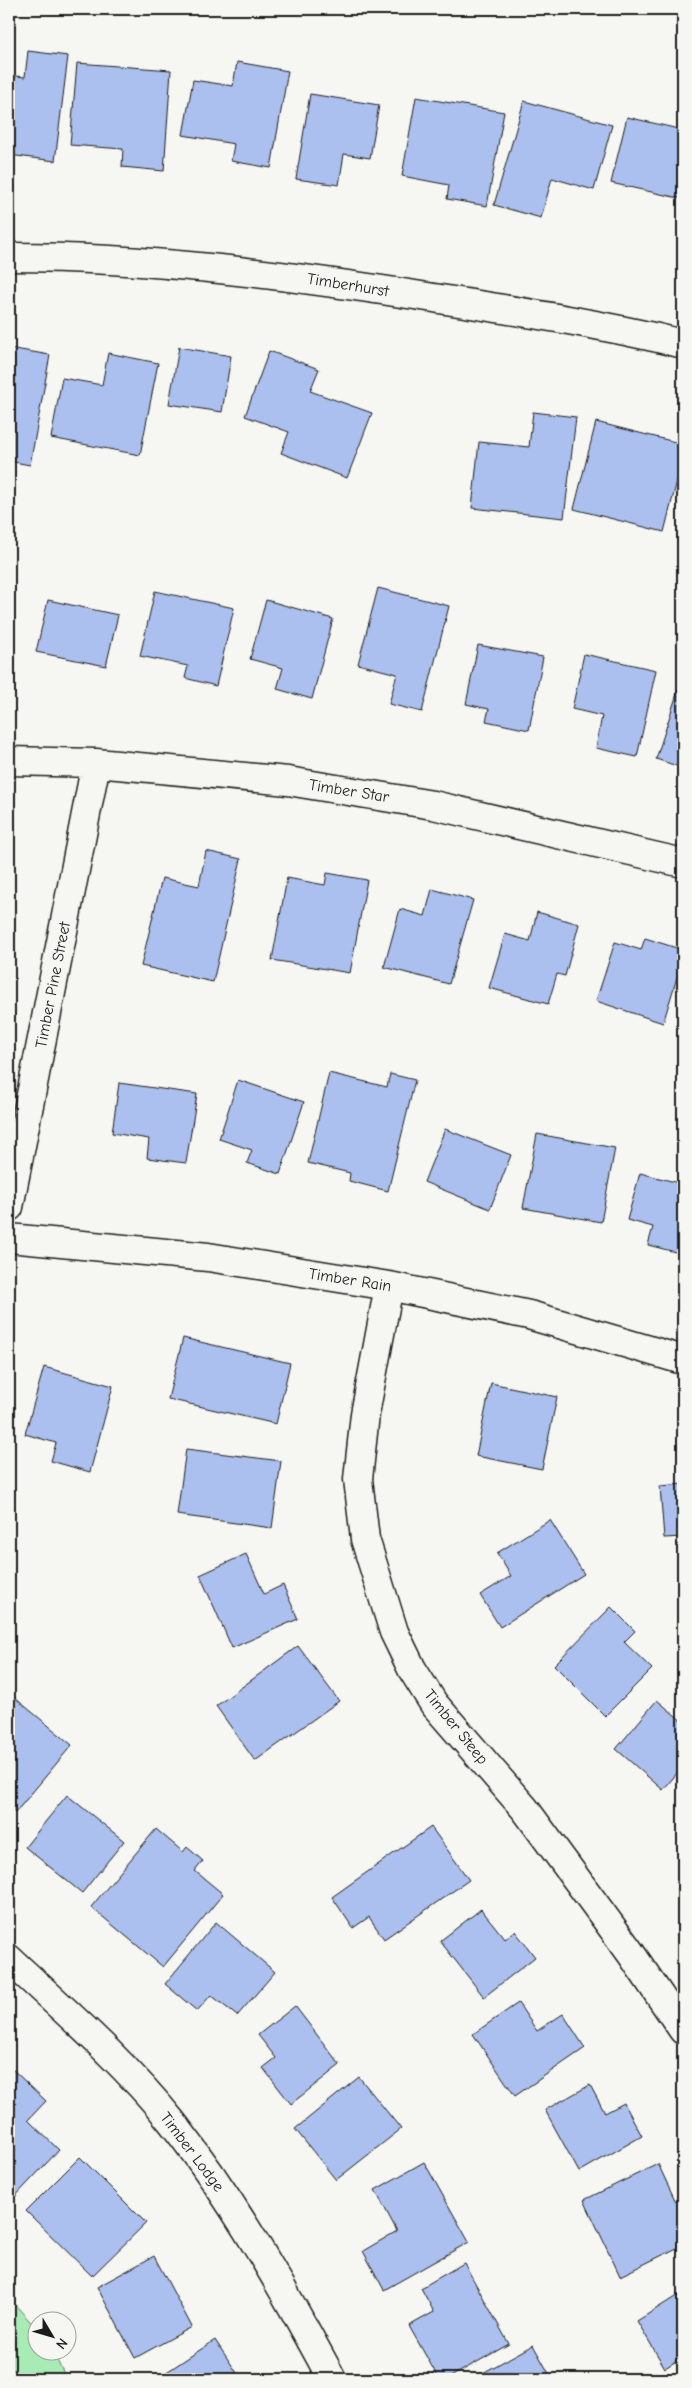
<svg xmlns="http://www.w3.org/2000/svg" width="692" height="2388" viewBox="0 0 692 2388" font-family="'Comic Neue',sans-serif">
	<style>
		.green { fill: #a9ebb5; stroke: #628468 }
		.building { fill: #abc0ef; stroke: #1c1c1c }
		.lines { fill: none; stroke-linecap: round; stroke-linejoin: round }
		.minor-casing { stroke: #1c1c1c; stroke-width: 31 }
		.minor { stroke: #f6f6f2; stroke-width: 28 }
		.labels { text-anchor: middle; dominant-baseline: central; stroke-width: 4.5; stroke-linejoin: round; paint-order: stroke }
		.street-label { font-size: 16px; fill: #1c1c1c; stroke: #f6f6f2 }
	</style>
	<rect width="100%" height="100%" fill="#f6f6f2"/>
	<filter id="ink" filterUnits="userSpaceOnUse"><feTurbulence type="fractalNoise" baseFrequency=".02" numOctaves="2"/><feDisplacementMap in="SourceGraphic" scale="10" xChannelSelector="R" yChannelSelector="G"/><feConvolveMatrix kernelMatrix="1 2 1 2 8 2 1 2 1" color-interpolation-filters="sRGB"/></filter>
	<g filter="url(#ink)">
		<path class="green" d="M9,2298l28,31 1,21 14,1 15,28h-58z"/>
		<path class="building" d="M28,51l40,5 -13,105 -46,-6v-80l16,2z
			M237,62l51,9 -17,97 -40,-7 3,-17 -51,-9 10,-55 40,6z
			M77,63l94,7 -7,101 -42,-4 1,-18 -53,-4z
			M310,94l69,11 -9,53 -26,-4 -5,31 -43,-6z
			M416,97l88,15 -17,94 -40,-7 2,-14 -47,-9z
			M524,101l88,24 -18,65 -42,-12 -11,40 -47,-13z
			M627,117l56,13v69l-72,-16z
			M179,347l52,9 -9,56 -53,-8z
			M9,348l41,7 -20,110 -21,-4z
			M269,351l50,18 -9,22 62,22 -25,65 -66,-25 8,-21 -44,-16z
			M108,353l50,10 -18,92 -89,-17 11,-60 40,7z
			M533,412l43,5 -12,101 -92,-10 7,-66 50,5z
			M596,422l87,22v13l-19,75 -90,-23z
			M378,588l71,18 -27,106 -33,-8 8,-30 -39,-10z
			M155,591l79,17 -18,78 -31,-8 3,-12 -48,-10z
			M48,600l70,15 -12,51 -70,-14z
			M266,600l67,19 -21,80 -35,-10 6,-21 -33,-9z
			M478,645l65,12 -14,73 -43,-9 3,-12 -23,-5z
			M584,654l72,16 -19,87 -41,-9 6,-32 -30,-7z
			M683,675v93l-27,-9z
			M206,851l35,8 -28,123 -72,-16 21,-88 37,8z
			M327,873l40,7 -17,93 -78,-13 15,-82 38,7z
			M432,889l41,11 -24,84 -65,-17 16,-58 25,7z
			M537,912l42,12 -14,52 -8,-2 -9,30 -59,-16 16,-54 25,7z
			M645,938l38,12v8l-20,65 -67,-22 19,-59 26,8z
			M329,1073l58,14 3,-13 25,6 -27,111 -39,-10 1,-8 -42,-10z
			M238,1080l66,22 -24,72 -33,-11 5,-13 -33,-11z
			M119,1083l78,11 -11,69 -39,-5 2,-19 -37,-6z
			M445,1129l66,26 -21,54 -66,-27z
			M537,1134l78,14 -14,74 -78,-14z
			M640,1173l43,11v70l-35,-9 5,-18 -26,-7z
			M183,1338l107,25 -14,61 -108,-25z
			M44,1367l69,19 -23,86 -39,-11 5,-18 -31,-9z
			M491,1383l66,14 -15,72 -66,-13z
			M186,1449l95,12 -9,67 -95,-13z
			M683,1484v53l-19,1 -4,-52z
			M550,1520l34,54 -84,53 -20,-32 31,-19 -14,-23z
			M246,1554l18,40 19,-9 15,34 -66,29 -32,-73z
			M611,1607l24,24 -11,11 28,27 -47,47 -51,-51z
			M298,1646l41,55 -84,60 -39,-55z
			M9,1693l63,52 -57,68 -6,-6z
			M657,1700l26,22v44l-20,24 -47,-41z
			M67,1795l57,46 -42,52 -57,-46z
			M431,1827l38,53 -85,59 -15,-22 -16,11 -21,-31z
			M156,1829l27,23 4,-5 16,14 -8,10 28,23 -60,73 -72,-60z
			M481,1909l24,30 10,-8 20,26 -51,40 -44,-56z
			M216,1922l59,50 -38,44 -26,-21 -14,16 -32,-27z
			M518,2003l19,28 26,-17 22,34 -70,48 -42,-62z
			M295,2006l45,59 -49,39 -28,-36 13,-10 -18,-23z
			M10,2067l36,34 -18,19 31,30 -50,53z
			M359,2077l42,52 -65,51 -41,-51z
			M590,2085l15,28 19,-10 18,33 -63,36 -34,-62z
			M80,2157l66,66 -54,53 -66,-65z
			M424,2162l45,80 -85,48 -21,-39 34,-20 -22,-41z
			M658,2164l18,38 7,-3v46l-63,31 -36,-76z
			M154,2256l38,71 -57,31 -38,-71z
			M464,2263l45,81 -62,35h-8l-30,-53 25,-14 -13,-24z
			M683,2292v65l-18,11 -28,-47z
			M215,2340l26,39h-85z
			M533,2345l19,34h-80z"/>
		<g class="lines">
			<defs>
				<path id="minor" d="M9,257c140,0 286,19 425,41 83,13 167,26 249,46
					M9,761l87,2 192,18 145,24 250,58
					M9,1207l87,-444
					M9,1238l199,19 181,29 140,29 154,45
					M389,1286l-24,128 -7,65 7,60 29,93 18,37 22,35 91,105 105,143 53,78
					M9,1959c56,52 115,103 163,163 63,80 112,168 160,257"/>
			</defs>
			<use href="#minor" class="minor-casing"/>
			<use href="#minor" class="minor"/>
		</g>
	</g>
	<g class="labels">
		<g class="street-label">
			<text transform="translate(348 285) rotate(9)">Timberhurst</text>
			<text transform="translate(349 791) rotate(9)">Timber Star</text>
			<text transform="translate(53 985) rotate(-79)">Timber Pine Street</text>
			<text transform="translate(350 1280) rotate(9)">Timber Rain</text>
			<text transform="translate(456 1727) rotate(51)">Timber Steep</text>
			<text transform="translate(192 2152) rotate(53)">Timber Lodge</text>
		</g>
	</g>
	<rect width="692" height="2388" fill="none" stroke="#f6f6f2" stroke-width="30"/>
	<rect x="15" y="15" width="662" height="2358" fill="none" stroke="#1c1c1c" stroke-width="2" filter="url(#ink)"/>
	<g transform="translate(52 2336) rotate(128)"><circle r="24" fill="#f6f6f2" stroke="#9f9f9c"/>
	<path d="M0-4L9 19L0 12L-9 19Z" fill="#1c1c1c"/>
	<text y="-8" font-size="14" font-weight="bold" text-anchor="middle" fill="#1c1c1c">N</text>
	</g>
</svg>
